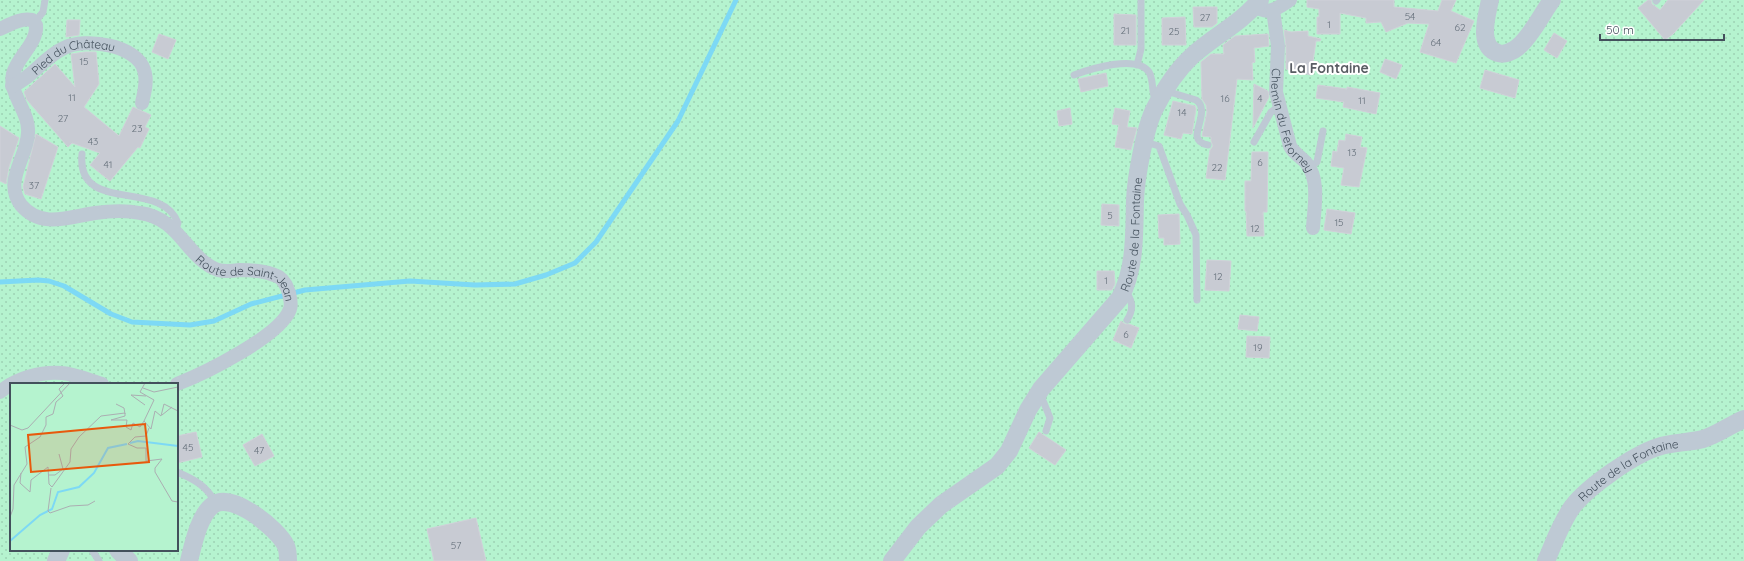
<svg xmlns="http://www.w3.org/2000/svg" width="1744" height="561" viewBox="0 0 1744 561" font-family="Quicksand,sans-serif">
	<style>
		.park { fill: url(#park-dots); fill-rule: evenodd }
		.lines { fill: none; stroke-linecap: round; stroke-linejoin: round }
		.stream { stroke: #7dd9f5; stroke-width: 5 }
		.building { fill: #c8cbd3; stroke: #d0d2d9 }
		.service { stroke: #bec9d4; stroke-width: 7 }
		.minor { stroke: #bec9d4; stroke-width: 14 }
		.tertiary { stroke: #bec9d4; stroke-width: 18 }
		.labels { text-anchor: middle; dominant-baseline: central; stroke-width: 4; stroke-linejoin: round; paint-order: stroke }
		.number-label { font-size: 10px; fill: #646f7a }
		.street-label { font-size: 12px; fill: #43505c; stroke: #fff }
		.quarter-label { font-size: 14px; font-weight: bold; fill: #595d63; stroke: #fff }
		.inset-river { fill: none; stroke: #7dd9f5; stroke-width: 2 }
		.inset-road { fill: none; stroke: #abaeb2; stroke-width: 1 }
		.view { fill: #e8590c; fill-opacity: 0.15; stroke: #e8590c; stroke-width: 2 }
		.inset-edge { fill: none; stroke: #43505c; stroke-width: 2 }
	</style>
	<defs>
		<pattern id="park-dots" width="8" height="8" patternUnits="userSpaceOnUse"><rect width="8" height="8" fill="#b5f3cf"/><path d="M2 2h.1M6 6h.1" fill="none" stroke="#9dd2b4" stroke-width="1.8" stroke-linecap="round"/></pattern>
	</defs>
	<rect width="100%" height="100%" fill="#f0ecec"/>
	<path class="park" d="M0,0h1744v561h-1744zM11,384h166v166h-166z"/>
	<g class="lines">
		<path class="stream" d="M0,282l38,-2 11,1 15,5 47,28 21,8 58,3 24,-4 37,-17 54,-14 105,-9 65,4 40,-1 31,-9 29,-12 21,-21 82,-121 58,-121"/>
	</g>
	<path class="building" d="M1307,0h87v7l44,4 4,-11h14l-5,11 23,10 -18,42 -36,-11 9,-28 -21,-1 -22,9 -5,-10 -15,1v-5l-26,-5v21h-23v-17h2v-8l-12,-2z
		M1648,0h3l1,4 8,6 8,-10h36l-31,34 -8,6 -27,-32z
		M1193,7h24v16l-5,4h-18z
		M1114,14l22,1v30h-22z
		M1185,17l1,28h-24v-27z
		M67,20h13l-1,15 -13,2z
		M1284,30l7,2 17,-1v5l13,3 -1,2h-4l-5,34 -25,-6v-23z
		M1554,33l13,8 -10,17 -13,-8z
		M159,34l17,6 -8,19 -16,-7z
		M1268,34l1,12 -15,2 1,14 -3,1 1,17 -16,-1 -12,101 -19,-2 4,-28 3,-4 -2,-5v-4l-9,-1 5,-24 -1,-7 -4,-6 -1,-37 10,-8h13l-1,-9 12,-9z
		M85,52h11l3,32 -15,23 35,29 14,-29 18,8 -6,12 4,2 -9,19 -2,-1 -28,34 -20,-16 10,-12 -28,-10 -4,4 -41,-47 -3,-8 31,-28 20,23 -4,-33z
		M1385,59l17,6 -6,14 -16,-7z
		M1485,70l34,10 -4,18 -35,-10z
		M1106,73l2,13 -27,6 -3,-13z
		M1254,84l14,7 1,6 -16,31z
		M1318,85l29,4v-2l33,6 -4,21 -33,-7 1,-5 -28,-4z
		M1173,101l22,5 1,3 -4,25 -9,-1 -2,6 -17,-4z
		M1070,108l2,16 -13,2 -2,-15z
		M1115,108l15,3 -3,16 10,1 -6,22 -16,-3 4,-22 -7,-1z
		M0,126l19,12 -10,29 -3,17 -6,-3z
		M36,134l22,13 -17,52 -16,-5 -2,-7z
		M1346,134l16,3 -2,10 7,1 -8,39 -18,-2 3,-17 -13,-2 2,-15 4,1 2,-12 6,1z
		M1252,152h16l-1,60h-4l1,24h-17l-1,-25h-1v-30h6z
		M1102,204l17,1v21l-18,-1z
		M1327,209l28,4 -4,21 -27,-4z
		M1179,214l1,30 -16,1v-7h-5l-1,-23z
		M1207,260l24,1 -2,30 -24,-1z
		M1097,271h17l1,13 -3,6h-15z
		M1240,315l19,2 -2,14 -19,-2z
		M1121,321l4,3h4l10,4 -8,20 -18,-8z
		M1247,336l23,1 -1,21 -23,-1z
		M196,432l6,25 -25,6v-27z
		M1039,432l27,18 -11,15 -26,-17z
		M262,434l12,22 -19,10 -12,-21z
		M476,518l10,43h-52l-7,-32z"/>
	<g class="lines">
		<path class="service" d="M1656,1l1,-1
			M35,22l8,-10 2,-12
			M1137,65l4,-16v-49
			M1074,75c16,-6 63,-21 75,-3 4,6 3,17 5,24l4,3
			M1166,91l30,9c12,8 1,25 1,36 1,6 5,8 11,9
			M1145,142l14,4 21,58 7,11 9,20 1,65
			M1254,142l17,-30 4,-3
			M82,154c-6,61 79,24 96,69l-3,8
			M1310,167l7,-5 6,-31
			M1124,291c9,7 10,19 3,29
			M1039,396l3,2 8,20 -4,13
			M177,472c19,8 29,14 39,31
			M92,550l7,11"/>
		<g class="minor">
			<path d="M1255,6c13,10 23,2 35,-6"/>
			<path id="s1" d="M1273,10l5,36 -2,46 14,54c4,8 12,11 17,18 13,16 7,45 6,64"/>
			<path id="s2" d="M0,29c11,-5 20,-11 32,-9l4,5c2,18 -19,32 -23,49 -5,19 17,38 15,59 -1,25 -25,48 -7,72 20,24 48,12 74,8 14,-2 30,-3 45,0 40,5 47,46 78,57 7,2 15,1 22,0 13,0 27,1 39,7 6,4 8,10 10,16 1,6 3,11 1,16 -9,27 -87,65 -113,75"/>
			<path id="s3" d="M12,86c20,-8 32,-29 52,-38 21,-11 73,-3 80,22 4,11 0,23 -2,33"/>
			<path d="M0,392c16,-14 42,-21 62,-19 13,1 27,7 40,11"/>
		</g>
		<g class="tertiary">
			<path d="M1490,0c-3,15 -13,47 8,53 6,2 14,-1 20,-6 14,-12 23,-32 34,-47"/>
			<path d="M118,550l11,11"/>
			<path d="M56,561l5,-11"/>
			<path d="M189,561c4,-16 10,-46 24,-56 19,-14 65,24 73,41 2,5 2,10 2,15"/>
			<path id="s4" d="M892,561l26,-34 23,-22 56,-39 12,-15 19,-41 13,-21 79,-91c16,-31 14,-64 15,-98 1,-23 10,-73 20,-92 9,-18 23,-39 37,-52 23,-21 47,-31 68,-56"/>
			<path id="s5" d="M1546,561c8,-18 15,-39 27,-55 16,-20 60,-51 85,-59 14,-5 30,-4 45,-8 14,-4 27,-14 41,-20"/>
		</g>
	</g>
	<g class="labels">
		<g class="number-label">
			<text x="1410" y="16">54</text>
			<text x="1205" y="17">27</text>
			<text x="1329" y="24">1</text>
			<text x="1460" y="27">62</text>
			<text x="1125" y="30">21</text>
			<text x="1174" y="31">25</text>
			<text x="1436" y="42">64</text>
			<text x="84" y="61">15</text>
			<text x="72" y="97">11</text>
			<text x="1225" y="98">16</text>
			<text x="1260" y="98">4</text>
			<text x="1362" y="100">11</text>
			<text x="1182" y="112">14</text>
			<text x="63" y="118">27</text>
			<text x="137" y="128">23</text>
			<text x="93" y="141">43</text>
			<text x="1352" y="152">13</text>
			<text x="1260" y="162">6</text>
			<text x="108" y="164">41</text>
			<text x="1217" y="167">22</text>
			<text x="34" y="185">37</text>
			<text x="1110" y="215">5</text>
			<text x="1339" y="222">15</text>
			<text x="1255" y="228">12</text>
			<text x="1218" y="276">12</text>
			<text x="1106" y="280">1</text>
			<text x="1126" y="334">6</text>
			<text x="1258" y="347">19</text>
			<text x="188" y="447">45</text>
			<text x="259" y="450">47</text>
			<text x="456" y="545">57</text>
		</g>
		<g class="street-label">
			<text stroke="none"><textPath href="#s3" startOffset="71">Pied du Château</textPath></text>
			<text stroke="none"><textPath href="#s1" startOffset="115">Chemin du Fetorney</textPath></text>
			<text stroke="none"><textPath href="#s4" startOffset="418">Route de la Fontaine</textPath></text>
			<text stroke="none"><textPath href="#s2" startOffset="488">Route de Saint-Jean</textPath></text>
			<text stroke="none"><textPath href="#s5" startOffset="129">Route de la Fontaine</textPath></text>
		</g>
		<g class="quarter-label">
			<text x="1329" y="68">La Fontaine</text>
		</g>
	</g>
	<g transform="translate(10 383)">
		<rect width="168" height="168" fill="#f0ecec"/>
		<path d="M0,0h168v168h-168z" fill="#b5f3cf"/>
		<path class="inset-river" d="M120,60l8,-2 40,5M0,158l30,-26 12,-6 6,-17 21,-5 15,-14 14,-25 19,-4"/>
		<path class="inset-road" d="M133,5l11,4 24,-5M106,21l8,4 1,6M135,22l-14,-10 15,1M152,32l10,-8M134,38l10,-21 -14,-8 5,-9M0,42l12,5 6,-2 42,-45M139,45l-3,8 -11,1 -7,7 9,4h9v13l16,-2 -7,9v4l17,29 6,1M49,71l4,15M11,90l-1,10 10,9 1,-12 17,-13 1,17 3,3 18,-25 1,-13 8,-12 22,-21 24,-3v3l-14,4h16l-1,7 5,3 2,-7 7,4 4,-6 7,8 4,-18 6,5 3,-12 14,7M38,92h7l8,-6M41,105l-3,23 2,2 20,-7 18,-1 7,-4M0,134l3,-8 1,-24 13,-21 -2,-17 15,-10 6,-12v-8l7,-3 3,-12 7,-6 -4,-7 6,-6"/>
		<path class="view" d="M135,41l4,38 -118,10 -3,-37z"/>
		<rect width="168" height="168" class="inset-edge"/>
	</g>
	<path d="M1600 34v6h124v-6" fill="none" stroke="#43505c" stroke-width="2"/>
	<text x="1606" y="34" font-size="12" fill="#43505c" stroke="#ffffff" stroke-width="3" paint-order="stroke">50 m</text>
</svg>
